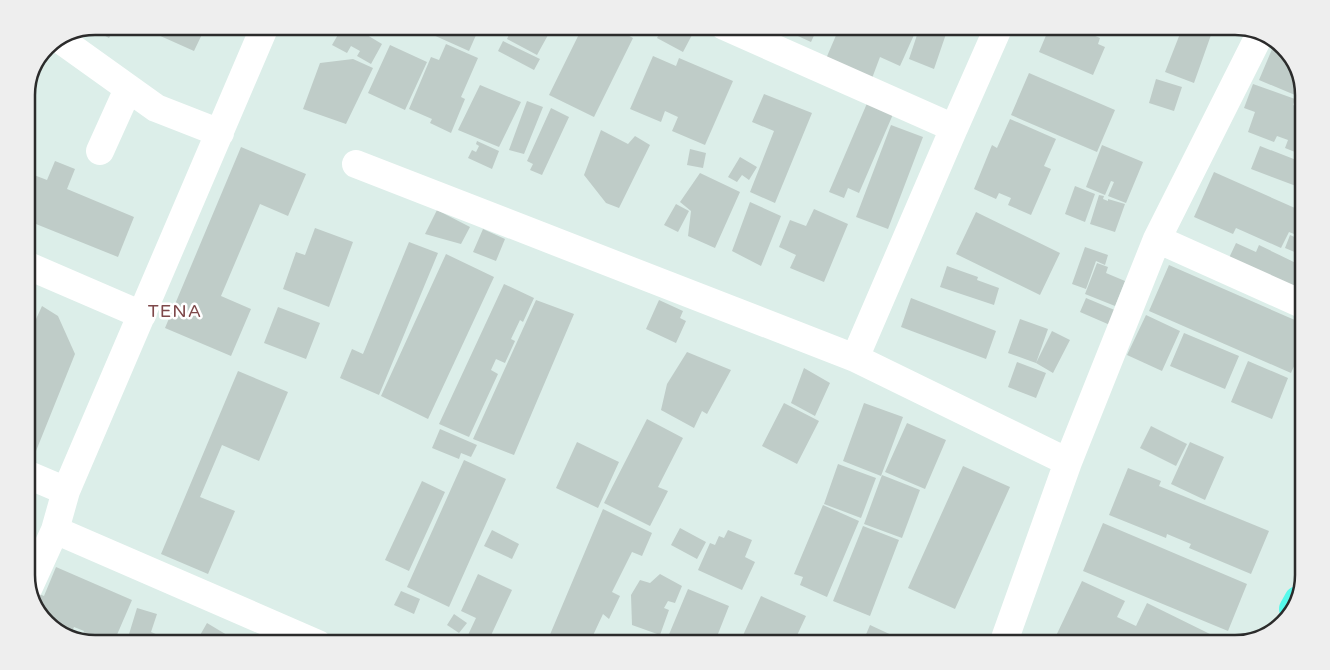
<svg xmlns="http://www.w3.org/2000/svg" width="1330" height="670" viewBox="0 0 1330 670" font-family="'Varela Round',sans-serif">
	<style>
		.building { fill: #bfccc8 }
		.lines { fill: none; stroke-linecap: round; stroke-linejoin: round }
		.minor { stroke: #fff; stroke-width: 28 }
		.major { stroke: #56f9eb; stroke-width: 28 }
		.labels { text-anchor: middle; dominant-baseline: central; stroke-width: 5; stroke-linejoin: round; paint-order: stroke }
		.quarter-label { font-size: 18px; letter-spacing: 1px; fill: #7e484a; stroke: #fff }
		.rim { fill: none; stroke: #2b2b2b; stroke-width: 2.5 }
	</style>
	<rect width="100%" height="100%" fill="#dceee9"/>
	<path class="building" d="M95,26h21l-7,12 -19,-10z
		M138,26h68l-12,25z
		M343,26h9l30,18 -11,20 -14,-8 3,-5 -9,-5 -4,7 -15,-8z
		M435,26h45l-11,25 -38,-17z
		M509,26h44l-16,29 -30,-16 5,-11z
		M583,26h28l22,12 -39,79 -45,-22z
		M663,26h11l18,9 -9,17 -26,-14z
		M776,26h58l-4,9 -13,-6 -6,13z
		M840,26h78l-18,40 -20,-9 -9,24 -46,-20z
		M920,26l26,8 -12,35 -25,-10z
		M1050,26h22l28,12 -2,6 7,3 -12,28 -54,-23z
		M1183,26l28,9 -17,48 -29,-11z
		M503,41l37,18 -6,11 -36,-19z
		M1275,42l17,15 9,25 -6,13 -36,-15z
		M446,44l32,14 -17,39 4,2 -14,34 -21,-10 2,-4 -23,-10 22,-52 8,3z
		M390,45l37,17 -22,48 -37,-17z
		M653,56l23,10 3,-8 54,23 -28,64 -33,-14 6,-14 -13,-6 -4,11 -31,-13z
		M353,59l20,9 -27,56 -43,-15 17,-46z
		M1029,73l86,37 -18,42 -86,-37z
		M1156,79l26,8 -8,24 -25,-8z
		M1253,84l42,15 -2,6 9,4 2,-3v39l-4,9 -15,-6 3,-8 -11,-4 -3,6 -26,-10 7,-20 -11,-4z
		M480,85l41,17 -22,45 -41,-17z
		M764,94l48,19 -37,90 -25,-11 24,-61 -22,-9z
		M527,101l16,6 -19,47 -15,-4z
		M868,101l26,11 -35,81 -11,-5 -4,10 -15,-6z
		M551,108l18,9 -27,58 -12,-5 3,-6 -6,-3z
		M1010,119l46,20 -12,27 7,3 -20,46 -23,-10 3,-7 -12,-5 -3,6 -22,-10 18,-44 5,3z
		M891,125l32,12 -35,92 -32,-12z
		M601,130l27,14 7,-8 15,9 -31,63 -13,-5 -22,-28z
		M477,141l22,10 -7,18 -24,-11 4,-8 4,2 3,-6 -3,-2z
		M1102,145l41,17 -17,41 -18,-7 6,-14 -3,-1 -6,14 -19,-8z
		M1260,146l44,17v26l-53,-20z
		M241,147l65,27 -18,42 -28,-12 -39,92 30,13 -20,47 -66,-28z
		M690,149l16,4 -3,15 -16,-3z
		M740,157l17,10 -8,13 -7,-5 -5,7 -9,-5z
		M55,161l20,8 -8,20 67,28 -16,40 -92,-37v-48l21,8z
		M1214,172l90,40 -10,22 -5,-2 -8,16 -45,-20 -3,6 -39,-17z
		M700,173l40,19 -25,56 -27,-12 3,-25 -11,-9z
		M1075,186l20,8 -10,28 -20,-8z
		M1099,195l5,1 -1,3 5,2v-2l17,5 -10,28 -25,-8z
		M750,202l31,14 -20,50 -29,-15z
		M676,204l13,7 -11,21 -14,-7z
		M814,209l34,15 -24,58 -34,-14 6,-13 -17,-8 11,-27 16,6z
		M437,210l33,17 -9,17 -36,-10z
		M976,212l84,41 -20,42 -84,-41z
		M1303,227h1v37l-10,-4 3,-7 -12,-5 5,-13 9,4z
		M315,228l38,14 -24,65 -46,-18 13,-37 9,3z
		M483,229l22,10 -9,22 -23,-9z
		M409,242l29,11 -59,142 -39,-17 12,-29 11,5z
		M1236,243l20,9 3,-7 45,22v15l-5,10 -70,-34z
		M1085,247l23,8 -3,10 -9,-4 -10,28 -14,-5z
		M446,254l48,23 -66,142 -47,-23z
		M1097,263l11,4 -2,6 19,8 -10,25 -30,-12z
		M1169,265l135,59v20l-13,29 -142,-62z
		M947,266l31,11 -1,3 22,8 -5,17 -54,-18z
		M504,284l30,14 -11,24 -3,-2 -9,19 4,2 -10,22 -9,-4 -5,11 7,4 -29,63 -30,-13z
		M911,298l85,33 -10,28 -85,-32z
		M1086,298l31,13 -7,14 -30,-13z
		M536,300l38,14 -60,141 -41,-16z
		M659,300l24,11 -3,7 6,3 -10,22 -30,-14z
		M42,306l16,10 17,38 -39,97 -5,-2 -4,13 -1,-121z
		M278,307l42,16 -14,36 -42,-16z
		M1146,315l34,16 -18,40 -35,-16z
		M1020,319l28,10 -12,34 -28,-10z
		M1052,331l18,9 -17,33 -17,-10z
		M1184,333l55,23 -14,33 -55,-23z
		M687,352l44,18 -24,44 -5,-3 -8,17 -33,-18 6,-26z
		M1248,361l40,17 -16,41 -41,-17z
		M1017,362l29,11 -10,25 -28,-11z
		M804,368l26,15 -15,33 -24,-13z
		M238,371l50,21 -29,69 -37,-16 -22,52 35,14 -27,63 -47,-20z
		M784,403l35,18 -22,43 -35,-18z
		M864,403l39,14 -22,59 -38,-15z
		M647,419l36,19 -25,49 10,4 -18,35 -46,-23z
		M907,423l39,17 -21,49 -40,-17z
		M1151,426l36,18 -11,22 -36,-18z
		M440,429l37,16 -6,12 -10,-4 -2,6 -27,-11z
		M577,442l42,20 -21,46 -42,-20z
		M1190,442l34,15 -19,43 -34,-16z
		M464,460l42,19 -57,128 -42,-20z
		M838,464l38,14 -15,40 -37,-14z
		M963,466l47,21 -55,122 -47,-21z
		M1128,468l33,13 -2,5 110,45 -18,43 -62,-26 2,-4 -24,-10 -1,4 -57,-23z
		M882,475l38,15 -18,48 -38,-14z
		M422,481l23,11 -36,79 -24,-11z
		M823,505l36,16 -32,76 -27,-12 3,-8 -9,-3z
		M603,509l49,24 -10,23 -10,-4 -20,40 8,4 -11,23 -6,-5 -14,30h-43z
		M1103,523l144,61 -19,47 -145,-60z
		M863,526l36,14 -29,76 -37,-15z
		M680,528l26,14 -9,17 -26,-14z
		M492,530l27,14 -7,15 -28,-13z
		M728,530l24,10 -7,17 10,5 -13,28 -44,-20 12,-27 5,2 4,-9 5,2z
		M56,567l76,33 -19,44h-18l-15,-4 4,-9 -10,-4 -5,11 -4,-1 -27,-24 -4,-12 3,-8 7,3z
		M478,574l34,16 -25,54 -19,-9 8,-17 -15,-7z
		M660,574l22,12 -7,17 -7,-2 -4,7 5,2 -9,25 -28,-10 -1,-30 9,-15 10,3z
		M1082,581l43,20 -8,16 19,9 11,-23 65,32 -4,9h-141l-12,-6z
		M688,589l41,17 -15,38h-49z
		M401,591l19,8 -6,15 -20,-9z
		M761,596l45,20 -13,28h-54z
		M137,608l20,6 -6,18 28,12h-53z
		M454,614l13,9 -8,10 -12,-8z
		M207,623l25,15 2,6h-39z
		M870,625l41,19h-49z"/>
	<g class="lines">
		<path class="minor" d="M724,26l230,102 -99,230
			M61,40l95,68 64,25
			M954,128l45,-102
			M100,151l28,-62
			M356,164l499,194 213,104
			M1157,239l147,66
			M26,265l116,50
			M26,474l40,17
			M55,530l263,114
			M29,587l26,-57 11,-39 199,-465
			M1003,644l65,-182 89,-223 104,-207"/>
		<path class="major" d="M1293,609l5,-9"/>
	</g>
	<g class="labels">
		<g class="quarter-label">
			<text x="175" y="311">TENA</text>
		</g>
	</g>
	<path d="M0 0H1330V670H0ZM95 35H1235A60 60 0 0 1 1295 95V575A60 60 0 0 1 1235 635H95A60 60 0 0 1 35 575V95A60 60 0 0 1 95 35Z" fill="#eee" fill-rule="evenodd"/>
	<path class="rim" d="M95 35H1235A60 60 0 0 1 1295 95V575A60 60 0 0 1 1235 635H95A60 60 0 0 1 35 575V95A60 60 0 0 1 95 35Z"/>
</svg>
